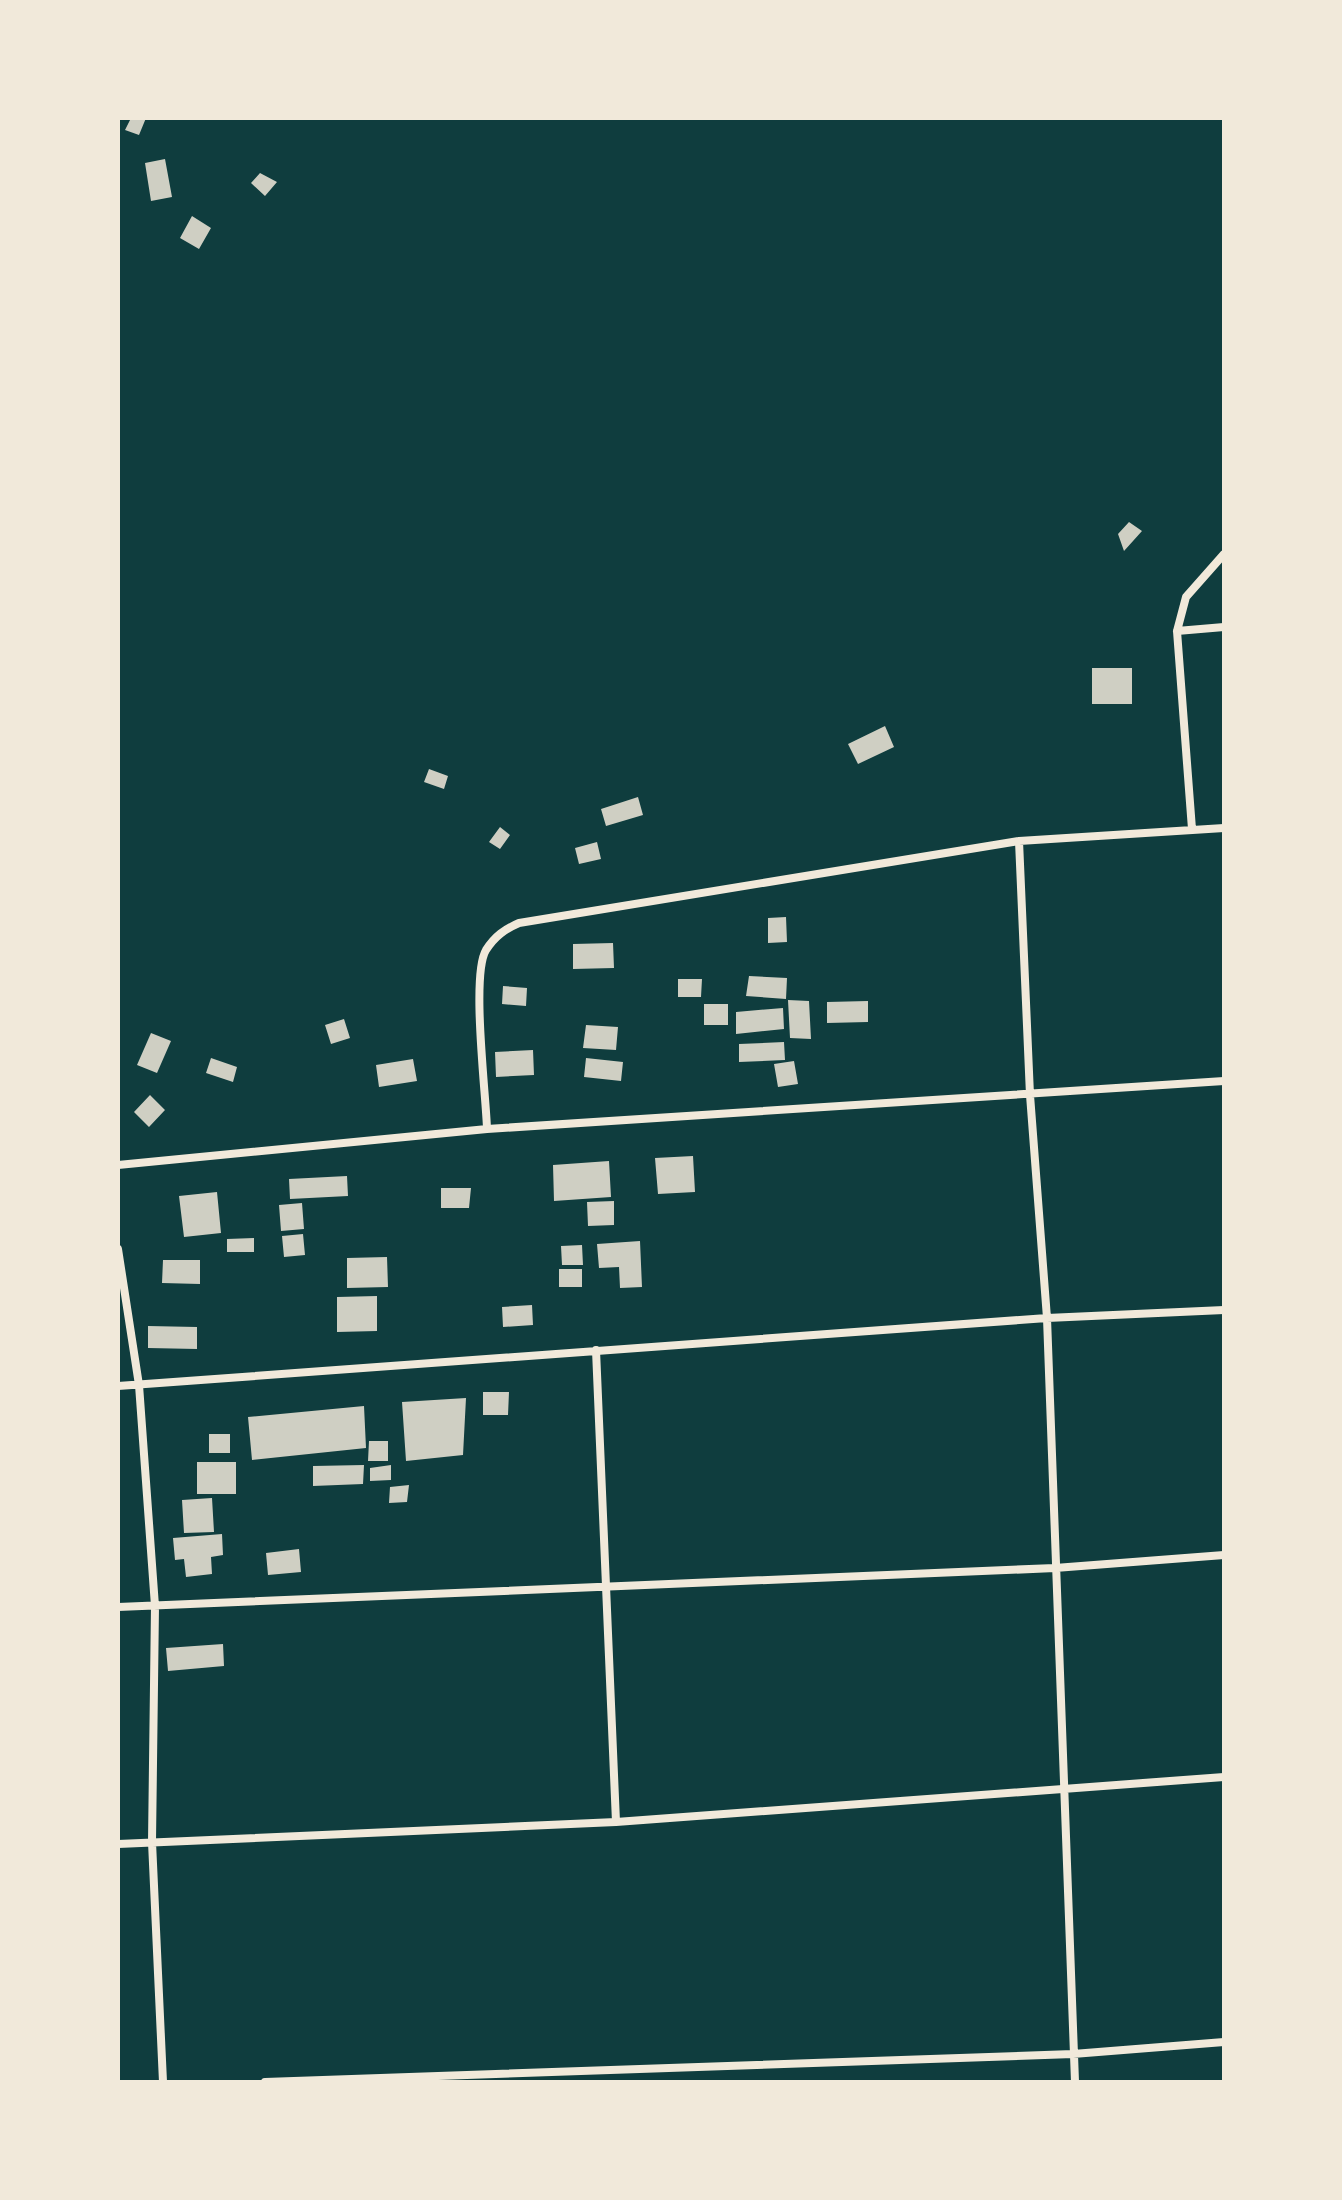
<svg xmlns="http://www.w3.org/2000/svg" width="1342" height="2200" viewBox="0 0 1342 2200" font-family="'Noto Sans',sans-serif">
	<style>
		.building { fill: #cfcfc3 }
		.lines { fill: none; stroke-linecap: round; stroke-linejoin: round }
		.minor { stroke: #f1e9da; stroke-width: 8 }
	</style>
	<rect width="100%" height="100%" fill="#0f3d3e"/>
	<path class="building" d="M131,118h15l-7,17 -14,-5z
		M165,159l7,38 -21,4 -6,-38z
		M260,173l17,9 -12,14 -14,-13z
		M192,216l19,12 -12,21 -19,-11z
		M1129,522l13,9 -18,20 -6,-17z
		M1092,668h40v36h-40z
		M885,726l9,21 -36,17 -10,-20z
		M429,769l19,7 -4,13 -20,-7z
		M638,797l5,18 -37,11 -5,-17z
		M500,827l10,8 -10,14 -11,-7z
		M597,842l4,17 -22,5 -4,-16z
		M786,917l1,25 -19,1v-25z
		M613,943l1,25 -41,1v-25z
		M749,976l38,2 -1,21 -40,-3z
		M678,979h24l-1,18h-23z
		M503,986l24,2 -1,18 -24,-2z
		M788,1000l21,1 2,38 -21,-1z
		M868,1001v21l-41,1v-21z
		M704,1004h24v21h-24z
		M783,1008l1,21 -48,5v-22z
		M344,1019l6,19 -19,6 -6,-19z
		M586,1025l32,2 -2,23 -33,-2z
		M151,1033l20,8 -14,32 -20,-8z
		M784,1042l1,18 -46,2v-18z
		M533,1050l1,25 -38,2 -1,-25z
		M211,1058l26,9 -4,15 -27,-9z
		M586,1058l37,4 -2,19 -37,-4z
		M413,1059l4,22 -38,6 -3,-22z
		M794,1061l4,23 -20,3 -4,-23z
		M150,1095l15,15 -16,17 -15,-15z
		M693,1156l2,36 -37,2 -3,-36z
		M609,1161l2,36 -57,4 -1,-36z
		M347,1176l1,20 -58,3 -1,-20z
		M441,1188h30l-2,20h-28z
		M217,1192l4,41 -37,4 -5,-41z
		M614,1201v24l-26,1 -1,-24z
		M302,1203l2,26 -23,2 -2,-26z
		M303,1234l2,21 -21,2 -2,-21z
		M254,1238v14h-27v-13z
		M640,1241l2,46 -22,1 -1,-21 -20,1 -2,-24z
		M582,1245l1,20h-21l-1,-19z
		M387,1257l1,30 -41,1v-30z
		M163,1260h37v24l-38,-1z
		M559,1269h23v18h-23z
		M377,1296v35l-40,1v-35z
		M532,1305l1,20 -30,2 -1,-20z
		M148,1326l49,1v22l-49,-1z
		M483,1392h26l-1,23h-25z
		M466,1398l-3,57 -57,6 -4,-59z
		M364,1406l2,42 -114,12 -4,-43z
		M209,1434h21v19h-21z
		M369,1441h19v20h-20z
		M197,1462h39v32h-39z
		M364,1465l-1,19 -50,2v-20z
		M391,1465v15l-21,1v-13z
		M409,1485l-2,17 -18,1 1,-16z
		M212,1498l2,34 -30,1 -2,-33z
		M222,1534l1,21 -12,2 1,17 -26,3 -2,-18 -9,1 -2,-22z
		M299,1549l2,23 -33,3 -2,-22z
		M223,1644l1,22 -56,5 -2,-23z"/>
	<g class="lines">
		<path class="minor" d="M1177,631l9,-34 38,-43
			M1192,829l-15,-198 47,-4
			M1019,841l11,254 17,223 28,764
			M487,1129c-1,-35 -16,-154 -1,-179 9,-14 19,-21 33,-27l500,-82 205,-13
			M118,1165l369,-36 737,-48
			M118,1249l21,136 16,221 -3,236 11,240
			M596,1350l20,472
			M118,1386l929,-68 177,-8
			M118,1607l937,-39 169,-13
			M118,1844l498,-22 608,-45
			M265,2082l808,-28 151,-12"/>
	</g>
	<rect width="1342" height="2200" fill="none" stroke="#f1e9da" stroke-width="240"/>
</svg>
